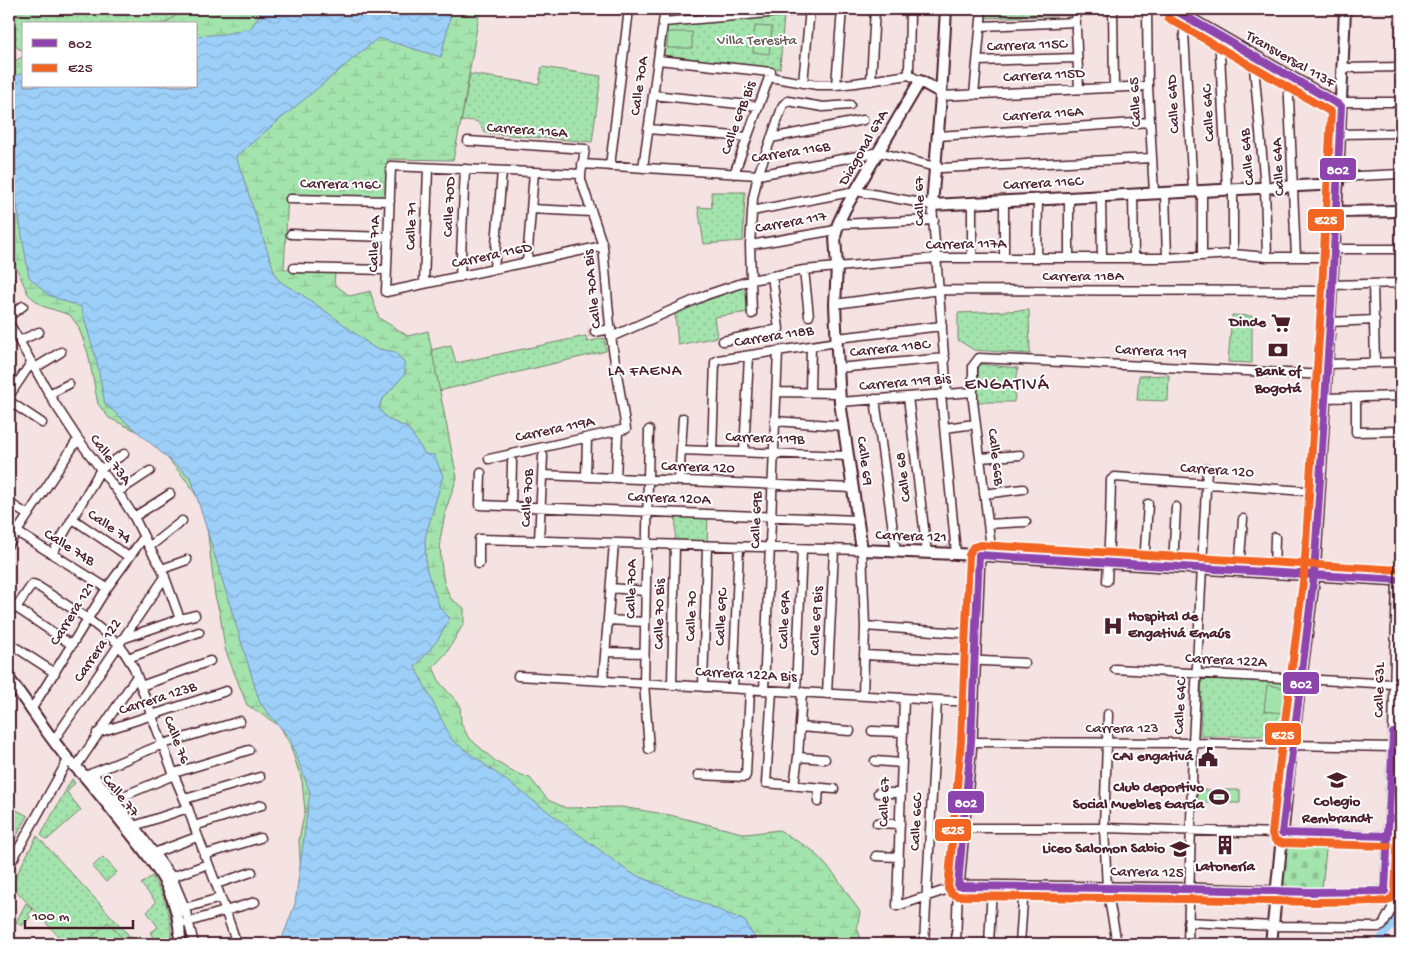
<svg xmlns="http://www.w3.org/2000/svg" width="1410" height="953" viewBox="0 0 1410 953" font-family="'Gochi Hand',sans-serif">
	<style>
		.green { fill: url(#green-dots); stroke: #76816c }
		.wetland { fill: url(#wetland-marsh); stroke: #76816c }
		.cemetery { fill: url(#cemetery-stones); stroke: #76816c }
		.pitch { fill: #a3e3ac; stroke: #76816c }
		.water { fill: url(#water-waves); stroke: #7b89a7 }
		.lines { fill: none; stroke-linecap: round; stroke-linejoin: round }
		.canal { stroke: #9cd0f9; stroke-width: 8 }
		.street-tunnel { stroke: #d2bcbd; stroke-width: 8; stroke-dasharray: 8 4; stroke-linecap: butt }
		.street-casing { stroke: #4a1f2b; stroke-width: 11 }
		.secondary-casing { stroke: #4a1f2b; stroke-width: 14 }
		.street { stroke: #fff; stroke-width: 8 }
		.secondary { stroke: #fff; stroke-width: 10 }
		.bus-1-casing { stroke: #fff; stroke-width: 11 }
		.bus-2-casing { stroke: #fff; stroke-width: 11 }
		.bus-1 { stroke: #8e44ad; stroke-width: 8 }
		.bus-2 { stroke: #f26522; stroke-width: 8 }
		.labels { text-anchor: middle; dominant-baseline: central; stroke-width: 4; stroke-linejoin: round; paint-order: stroke }
		.park-label { font-size: 15px; fill: #655a52; stroke: #fff }
		.street-label { font-size: 15px; fill: #4a1f2b; stroke: #fff }
		.poi-label { font-size: 15px; font-weight: bold; fill: #4a1f2b; stroke: #fff; text-anchor: end }
		.neighbourhood-label { font-size: 16px; letter-spacing: 1px; fill: #4a1f2b; stroke: #fff }
		.quarter-label { font-size: 18px; letter-spacing: 1px; fill: #4a1f2b; stroke: #fff }
		.line-badge { stroke: #fff; stroke-width: 2 }
		.badge-label { font-size: 14px; text-anchor: middle; font-weight: bold; fill: #fff }
	</style>
	<defs>
		<pattern id="green-dots" width="8" height="8" patternUnits="userSpaceOnUse" patternTransform="scale(1.25)"><rect width="8" height="8" fill="#a3e3ac"/><path d="M2 2h.1M6 6h.1" fill="none" stroke="#8ec294" stroke-width="1.8" stroke-linecap="round"/></pattern>
		<pattern id="wetland-marsh" width="20" height="14" patternUnits="userSpaceOnUse" patternTransform="scale(1.25)"><rect width="20" height="14" fill="#a3e3ac"/><path d="M1 5h8M5 5V1M11 12h8M15 12V8" fill="none" stroke="#8ec294"/></pattern>
		<pattern id="cemetery-stones" width="16" height="16" patternUnits="userSpaceOnUse" patternTransform="scale(1.25)"><rect width="16" height="16" fill="#a3e3ac"/><path d="M2 7V4a2 2 0 0 1 4 0v3zM10 15v-3a2 2 0 0 1 4 0v3z" fill="#8ec294"/></pattern>
		<pattern id="water-waves" width="16" height="10" patternUnits="userSpaceOnUse" patternTransform="scale(1.25)"><rect width="16" height="10" fill="#9cd0f9"/><path d="M0 5q4-4 8 0t8 0" fill="none" stroke="#88b2d6"/></pattern>
	</defs>
	<rect width="100%" height="100%" fill="#f4e3e2"/>
	<filter id="ink" filterUnits="userSpaceOnUse"><feTurbulence type="fractalNoise" baseFrequency=".02" numOctaves="2"/><feDisplacementMap in="SourceGraphic" scale="10" xChannelSelector="R" yChannelSelector="G"/><feConvolveMatrix kernelMatrix="1 2 1 2 8 2 1 2 1" color-interpolation-filters="sRGB"/></filter>
	<g filter="url(#ink)">
		<path class="green" d="M9,9h192l-21,4 -16,11h-140v26l-5,-1 -10,-9z
			M985,9h86v6l-86,3z
			M784,14l-4,55 -117,-14 4,-31z
			M542,67l59,9 -9,66 -107,-9c-6,-13 -9,-14 -24,-11l9,-48 69,10z
			M711,192h34l-2,49 -39,3 -6,-37 14,1z
			M744,286l5,26 -35,5 3,20 -39,8 -3,-32z
			M1029,310l1,44 -56,-4 -16,-10v-27z
			M1232,315l20,1v47l-24,-1z
			M586,336l1,6 17,-4 2,13 -167,40 -8,-41 20,-5 5,18z
			M979,364l39,4 -4,34h-38z
			M1169,375l-1,26 -31,-1 2,-24z
			M676,513l32,1 -1,32 -32,-1z
			M1202,675l91,7 -6,54h-87z
			M72,779l3,4 -8,9 14,18 -34,30 -6,-5z
			M9,806l19,10 -7,12 -1,-1 -1,5 -10,15z
			M37,836l100,108h-80l5,-4 -51,-55z
			M103,857l14,15 -11,10 -14,-15z
			M152,876c15,25 20,39 19,68h-13l-8,-11 8,-6 -11,-15 9,-10 -15,-18z
			M26,903l7,7 -5,4 3,3 -9,9 -6,-4z"/>
		<path class="wetland" d="M201,9h279l-19,113 -8,38 -65,-1 -2,38 -98,-2 -4,74 51,3 -1,12 16,12 20,-5 9,27 29,18 20,-5 29,147 -11,31 -6,31 1,22 3,21 7,16 13,9v15l-17,29 -14,15 7,16 20,22 1,18 7,14 26,23 17,11 19,7 18,22 18,8 55,-1 49,8 76,19 33,-4 33,20 23,25 25,37 -3,16 6,16h-559l-5,-105 6,-28 -3,-30 -12,-36 -10,-19 -33,-21 -22,-56 -5,-35 -5,-18 -8,-69 -4,-20 -13,-22 -25,-30 -20,-20 -36,-17 -11,-14 -10,-51 -10,-27 -8,-11 -28,-9 -14,-12 -19,-43v-187l15,-8v30h172v-62h-32l16,-11z"/>
		<path class="cemetery" d="M1286,840l41,1 -5,47h-40z"/>
		<path class="pitch" d="M755,26l17,1 -3,27 -16,-2z
			M668,32h24v16h-25z
			M1267,685l18,3 -3,25 -18,-2z
			M1197,790h43v13h-42z
			M108,922l14,16 -8,6h-26l-2,-2z"/>
		<path class="water" d="M259,9h193l-11,48 -63,-19 -142,118 40,121 6,6 19,11 37,26 36,28 21,4 9,10 1,12 -24,27 -2,8 10,11 19,8 17,26 9,1 9,21 -18,62 1,30 14,40 10,10 -13,23 -22,26 37,73 177,132 116,49 13,23h-478l15,-40 15,-112 -20,-53 -30,-36 -69,-225 -86,-74 -8,-41 -16,-56 -33,-12 -19,-18 -20,-119v-80l15,-5v13h172v-50l29,-2 26,-6 9,-14z"/>
		<g class="lines">
			<path class="canal" d="M1377,944l24,-31"/>
			<path class="street-tunnel" d="M588,333l7,-1"/>
			<defs>
				<path id="street" d="M1075,9l4,80
					M1113,9l1,79
					M1147,9l1,77 6,107
					M1183,15l10,176
					M663,22l84,-7 62,-6
					M981,26l95,-4
					M1219,35l8,154
					M1253,56l12,131 2,70
					M658,60l113,12 -37,102
					M978,61l99,-3
					M1342,68l59,-1
					M909,75l1,-66
					M1288,76l8,181
					M769,77l48,8h19l19,-2 54,-8 11,6
					M871,81l4,-72
					M803,83l7,-74
					M836,85l6,-76
					M653,95l105,11
					M974,95l8,-86
					M941,96l207,-10
					M1341,102h60
					M648,129l99,8
					M1340,134l61,-1
					M938,136l212,-14
					M771,138l92,-18
					M468,141l117,8 -4,25v6l22,66 8,91 15,92 -137,30
					M582,164l176,11 121,-23 56,15 6,1 211,-10
					M610,166l19,-157
					M643,168l22,-159
					M581,174l-190,-8 -5,126 217,-46
					M1338,177l63,-3
					M1233,189v65
					M1202,191v65
					M1165,193l2,65
					M1133,194l1,64
					M1101,196l1,62
					M290,199l100,2
					M1004,201v57
					M972,203v55
					M531,209l60,3
					M752,211l104,-20 76,14 15,189
					M838,224l96,-4
					M291,234l98,3
					M750,245l86,-15
					M1334,249h67
					M1037,258l1,-59
					M1069,258v-60
					M527,262l7,-90
					M294,268l93,2
					M494,269l8,-98
					M804,270l5,46
					M460,277l5,-108
					M9,281l1,-1
					M424,284l4,-116
					M1373,284l2,78
					M1332,285l69,-2
					M835,304l104,-14 393,1
					M752,314l-2,-69 3,-47 5,-23 25,-70 5,-4 35,6 27,-2
					M9,316l14,-10
					M1330,322l45,-2
					M9,323l46,81 23,35 40,53 16,25 15,30 13,22 18,50
					M595,332l16,-3
					M611,337l95,-42 45,-15 53,-10 133,-12h230l66,-4 34,3h67
					M837,338l105,-12
					M19,341l20,-9
					M723,341l56,-12 -7,-53
					M1328,364l73,-2
					M35,368l26,-16
					M838,368l107,-10
					M776,392l63,1
					M810,392l1,-46
					M49,394l20,-10
					M941,394l15,160
					M9,396l22,-33
					M908,397l19,156
					M1356,397v35l45,-1
					M1325,398l76,-2
					M875,399l21,153
					M9,401l33,22
					M840,402l133,-10
					M775,421l69,5
					M945,428l30,-4
					M681,450l167,6
					M712,451l3,-89 3,-2 119,-18
					M744,452l5,-96
					M980,458l40,-3
					M481,473l-1,32 377,15
					M543,475l310,13
					M586,477l1,-39
					M616,478l2,-47
					M679,481l4,-63
					M118,492l32,-21
					M984,494l39,-5
					M9,503l19,12
					M511,506l1,-44
					M134,517l36,-23
					M73,519l56,38
					M988,524l38,-2
					M17,532l90,56
					M539,541l4,-85
					M9,544l69,-105
					M149,547l33,-26
					M52,554l49,-85 23,-15
					M992,556l-19,-155v-35l6,-8 348,17
					M479,564v-25l383,11 3,76 -2,70
					M1144,565l4,-61
					M1173,566l3,-59
					M162,569l25,-9
					M1239,570l4,-51
					M1274,573l1,-36
					M1107,581l3,-58 1,-43 4,-3 204,15
					M611,588l34,3
					M9,603l63,42
					M16,608l15,-22 2,-2 3,1 52,34 31,25 15,24 40,107 14,33 6,18 22,58 21,60
					M608,620l37,2
					M865,626l110,8
					M122,639l58,-20 15,-4
					M9,643l46,30
					M606,652l38,1
					M864,655l161,8
					M128,658l71,-26
					M1115,669l279,15
					M518,676l454,26
					M603,681l11,-138
					M672,685l3,-140
					M141,686l69,-25
					M703,687l4,-141
					M733,688l6,-141
					M764,690l14,-339
					M772,691l-6,92 68,6
					M796,692l6,-143
					M827,694l7,-144
					M904,698l-7,208 61,-20 -2,58
					M31,710l76,-122 37,-51
					M1108,714l-4,114 3,60 10,56
					M800,727l50,4
					M872,731l31,1
					M97,733l129,-42
					M54,740l111,-163
					M971,742l222,1 199,4
					M649,749l-5,-66 5,-253
					M798,757l27,2
					M875,761l27,2
					M76,767l61,-91
					M92,773l38,47 42,57 13,31 9,36
					M174,773l75,-23
					M88,775l75,-31 77,-23
					M698,775l47,2 1,-2 4,-86
					M794,785l4,-28 4,-65
					M878,793h23
					M185,799l75,-22
					M111,801l63,-26
					M818,802l1,-14
					M877,823l23,1
					M194,826l68,-21
					M131,827l57,-19
					M963,828h141l284,8
					M154,853l43,-16
					M204,855l56,-17
					M876,856l22,1
					M9,866l59,-106
					M172,877l36,-13
					M216,884l36,-12
					M1385,891l8,-158 4,-153
					M1277,892l60,1 48,-2 11,10 5,1
					M181,909l39,-11
					M1188,922l85,4 105,1 4,-1 2,-3 12,-22
					M185,923l70,-21
					M924,944l13,-244
					M989,944l3,-58
					M1020,944l4,-58
					M1188,944l5,-201 14,-274"/>
				<path id="secondary" d="M946,9l-5,87 -9,109 406,-21
					M1173,9l168,97
					M942,93l-22,-12 -75,128 -7,15 -3,13 2,30 -2,37 2,46 3,52 22,148 117,5 422,25
					M1336,212l65,-1
					M979,555l-8,187 -13,144 231,3 88,3
					M9,679c20,25 38,56 59,80 6,7 13,13 18,19 16,19 31,38 46,57 27,34 49,63 48,109
					M1271,944l18,-175 25,-194 22,-363 9,-203"/>
			</defs>
			<use href="#street" class="street-casing"/>
			<use href="#secondary" class="secondary-casing"/>
			<use href="#street" class="street"/>
			<use href="#secondary" class="secondary"/>
			<defs>
				<path id="bus-1" d="M1173,9l168,97 -9,185 -18,284 -32,258 106,3
					M1393,733l-8,158 -74,1 -124,-3 -229,-3 13,-144 8,-187 422,25"/>
				<path id="bus-2" d="M1168,18l163,94 -9,178 -18,284 -25,194 -7,66 3,6 6,3 107,3
					M1401,570l-421,-25 -7,2 -4,8 -8,186 -13,148 4,5 6,2 229,3 124,3 76,-1 5,-3 3,-6 6,-124"/>
			</defs>
			<use href="#bus-1" class="bus-1-casing"/>
			<use href="#bus-2" class="bus-2-casing"/>
			<use href="#bus-1" class="bus-1"/>
			<use href="#bus-2" class="bus-2"/>
		</g>
	</g>
	<defs>
		<symbol id="supermarket-bare" viewBox="-9 -9 18 18"><path d="M-6-5.5h2.5l.6 2H6L4.5 2H-2.5L-4.4-4H-6ZM-1.5 3.2a1.3 1.3 0 1 0 .1 0ZM3 3.2a1.3 1.3 0 1 0 .1 0Z" fill="#4a1f2b" stroke="#fff" stroke-width="2.5" paint-order="stroke"/></symbol>
		<symbol id="bank-bare" viewBox="-9 -9 18 18"><path d="M-6-4H6V4H-6ZM0-2.3a2.3 2.3 0 1 0 0 4.6a2.3 2.3 0 1 0 0-4.6Z" fill="#4a1f2b" stroke="#fff" stroke-width="2.5" paint-order="stroke"/></symbol>
		<symbol id="hospital-bare" viewBox="-9 -9 18 18"><path d="M-5-5h3v3.5h4V-5h3V5h-3V1.5h-4V5h-3Z" fill="#4a1f2b" stroke="#fff" stroke-width="2.5" paint-order="stroke"/></symbol>
		<symbol id="civic-bare" viewBox="-9 -9 18 18"><path d="M-.6-6.5H3V-4.5H.6V-3L4-1V1h2V6H-6V1h2V-1L-.6-3ZM-1.2 2.5V6h2.4V2.5Z" fill="#4a1f2b" stroke="#fff" stroke-width="2.5" paint-order="stroke"/></symbol>
		<symbol id="school-bare" viewBox="-9 -9 18 18"><path d="M0-5L7-2L0 1L-7-2ZM-4 1L0 2.5L4 1V4Q0 6-4 4Z" fill="#4a1f2b" stroke="#fff" stroke-width="2.5" paint-order="stroke"/></symbol>
		<symbol id="stadium-bare" viewBox="-9 -9 18 18"><path d="M0-5a6.5 5 0 1 0 0 10a6.5 5 0 1 0 0-10ZM-3.5-1.8h7v3.6h-7Z" fill="#4a1f2b" stroke="#fff" stroke-width="2.5" paint-order="stroke"/></symbol>
		<symbol id="building-bare" viewBox="-9 -9 18 18"><path d="M-4-6H4V6H1V3H-1V6H-4ZM-2.5-4.3h1.7v1.8h-1.7ZM.8-4.3h1.7v1.8H.8ZM-2.5-1h1.7V.8h-1.7ZM.8-1h1.7V.8H.8Z" fill="#4a1f2b" stroke="#fff" stroke-width="2.5" paint-order="stroke"/></symbol>
	</defs>
	<g fill-rule="evenodd">
		<use href="#supermarket-bare" x="1267" y="309" width="28" height="28"/>
		<use href="#bank-bare" x="1264" y="336" width="28" height="28"/>
		<use href="#hospital-bare" x="1099" y="612" width="28" height="28"/>
		<use href="#civic-bare" x="1194" y="743" width="28" height="28"/>
		<use href="#school-bare" x="1323" y="766" width="28" height="28"/>
		<use href="#stadium-bare" x="1205" y="783" width="28" height="28"/>
		<use href="#building-bare" x="1211" y="831" width="28" height="28"/>
		<use href="#school-bare" x="1166" y="835" width="28" height="28"/>
	</g>
	<g class="labels">
		<g class="park-label">
			<text x="757" y="41">Villa Teresita</text>
		</g>
		<g class="street-label">
			<text transform="translate(1027 46) rotate(-2)">Carrera 115C</text>
			<text transform="translate(1290 60) rotate(30)">Transversal 113F</text>
			<text transform="translate(1044 76) rotate(-3)">Carrera 115D</text>
			<text transform="translate(640 86) rotate(-82)">Calle 70A</text>
			<text transform="translate(1136 102) rotate(-93)">Calle 65</text>
			<text transform="translate(1174 104) rotate(-93)">Calle 64D</text>
			<text transform="translate(1209 113) rotate(-93)">Calle 64C</text>
			<text transform="translate(1043 115) rotate(-4)">Carrera 116A</text>
			<text transform="translate(739 118) rotate(-70)">Calle 69B Bis</text>
			<text transform="translate(527 131) rotate(4)">Carrera 116A</text>
			<text transform="translate(864 148) rotate(-60)">Diagonal 67A</text>
			<text transform="translate(791 153) rotate(-9)">Carrera 116B</text>
			<text transform="translate(1248 157) rotate(-95)">Calle 64B</text>
			<text transform="translate(1279 167) rotate(-93)">Calle 64A</text>
			<text transform="translate(1043 184) rotate(-3)">Carrera 116C</text>
			<text transform="translate(340 185) rotate(1)">Carrera 116C</text>
			<text transform="translate(920 201) rotate(-90)">Calle 67</text>
			<text transform="translate(450 207) rotate(-87)">Calle 70D</text>
			<text transform="translate(791 223) rotate(-10)">Carrera 117</text>
			<text transform="translate(412 226) rotate(-88)">Calle 71</text>
			<text transform="translate(375 244) rotate(-88)">Calle 71A</text>
			<text transform="translate(966 245) rotate(-1)">Carrera 117A</text>
			<text transform="translate(492 256) rotate(-12)">Carrera 116D</text>
			<text x="1083" y="277">Carrera 118A</text>
			<text transform="translate(593 289) rotate(-96)">Calle 70A Bis</text>
			<text transform="translate(774 337) rotate(-9)">Carrera 118B</text>
			<text transform="translate(890 349) rotate(-6)">Carrera 118C</text>
			<text transform="translate(1151 352) rotate(3)">Carrera 119</text>
			<text transform="translate(905 383) rotate(-5)">Carrera 119 Bis</text>
			<text transform="translate(555 430) rotate(-12)">Carrera 119A</text>
			<text transform="translate(765 439) rotate(2)">Carrera 119B</text>
			<text transform="translate(995 457) rotate(83)">Calle 66B</text>
			<text transform="translate(110 460) rotate(53)">Calle 73A</text>
			<text transform="translate(864 461) rotate(82)">Calle 69</text>
			<text transform="translate(698 468) rotate(2)">Carrera 120</text>
			<text transform="translate(1217 471) rotate(4)">Carrera 120</text>
			<text transform="translate(904 477) rotate(-97)">Calle 68</text>
			<text transform="translate(528 498) rotate(-87)">Calle 70B</text>
			<text transform="translate(669 499) rotate(2)">Carrera 120A</text>
			<text transform="translate(757 520) rotate(-88)">Calle 69B</text>
			<text transform="translate(109 527) rotate(34)">Calle 74</text>
			<text transform="translate(911 537) rotate(2)">Carrera 121</text>
			<text transform="translate(69 548) rotate(32)">Calle 74B</text>
			<text transform="translate(632 589) rotate(-89)">Calle 70A</text>
			<text transform="translate(73 614) rotate(-58)">Carrera 121</text>
			<text transform="translate(660 614) rotate(-89)">Calle 70 Bis</text>
			<text transform="translate(692 616) rotate(-88)">Calle 70</text>
			<text transform="translate(722 617) rotate(-87)">Calle 69C</text>
			<text transform="translate(785 620) rotate(-88)">Calle 69A</text>
			<text transform="translate(817 621) rotate(-87)">Calle 69 Bis</text>
			<text transform="translate(98 651) rotate(-56)">Carrera 122</text>
			<text transform="translate(1226 661) rotate(3)">Carrera 122A</text>
			<text transform="translate(746 675) rotate(3)">Carrera 122A Bis</text>
			<text transform="translate(1380 690) rotate(-89)">Calle 63L</text>
			<text transform="translate(158 699) rotate(-18)">Carrera 123B</text>
			<text transform="translate(1181 706) rotate(-87)">Calle 64C</text>
			<text x="1122" y="729">Carrera 123</text>
			<text transform="translate(176 740) rotate(69)">Calle 76</text>
			<text transform="translate(120 796) rotate(51)">Calle 77</text>
			<text transform="translate(885 802) rotate(-88)">Calle 67</text>
			<text transform="translate(917 822) rotate(-87)">Calle 66C</text>
			<text transform="translate(1147 873) rotate(1)">Carrera 125</text>
		</g>
		<g class="poi-label">
			<text x="1266" y="323">Dinde</text>
			<text x="1278" y="372" text-anchor="middle">Bank of<tspan x="1278" dy="17">Bogotá</tspan></text>
			<text x="1128" y="617" text-anchor="start">Hospital de<tspan x="1128" dy="17">Engativá Emaús</tspan></text>
			<text x="1193" y="757">CAI engativá</text>
			<text x="1204" y="788">Club deportivo<tspan x="1204" dy="17">Social Muebles García</tspan></text>
			<text x="1337" y="802" text-anchor="middle">Colegio<tspan x="1337" dy="17">Rembrandt</tspan></text>
			<text x="1165" y="849">Liceo Salomon Sabio</text>
			<text x="1225" y="867" text-anchor="middle">Latonería</text>
		</g>
		<g class="neighbourhood-label">
			<text x="645" y="372">LA FAENA</text>
		</g>
		<g class="quarter-label">
			<text x="1007" y="385">ENGATIVÁ</text>
		</g>
	</g>
	<g class="line-badge">
		<rect x="1319" y="157" width="38" height="24" rx="5" fill="#8e44ad"/>
		<rect x="1307" y="208" width="38" height="24" rx="5" fill="#f26522"/>
		<rect x="1282" y="671" width="38" height="24" rx="5" fill="#8e44ad"/>
		<rect x="1264" y="722" width="38" height="24" rx="5" fill="#f26522"/>
		<rect x="947" y="790" width="38" height="24" rx="5" fill="#8e44ad"/>
		<rect x="934" y="818" width="38" height="24" rx="5" fill="#f26522"/>
	</g>
	<g class="badge-label">
		<text x="1338" y="174">802</text>
		<text x="1326" y="224">E25</text>
		<text x="1301" y="688">802</text>
		<text x="1283" y="739">E25</text>
		<text x="966" y="807">802</text>
		<text x="953" y="834">E25</text>
	</g>
	<rect width="1410" height="953" fill="none" stroke="#fff" stroke-width="30"/>
	<rect x="15" y="15" width="1380" height="923" fill="none" stroke="#4a1f2b" stroke-width="2" filter="url(#ink)"/>
	<rect x="22" y="22" width="175" height="65" fill="#ffffff" stroke="#b7a5aa"/>
	<rect x="32" y="39" width="25" height="8" fill="#8e44ad" stroke="#b7a5aa"/>
	<text x="68" y="48" font-size="15" fill="#4a1f2b">802</text>
	<rect x="32" y="64" width="25" height="8" fill="#f26522" stroke="#b7a5aa"/>
	<text x="68" y="72" font-size="15" fill="#4a1f2b">E25</text>
	<path d="M25 920v8h108v-8" fill="none" stroke="#4a1f2b" stroke-width="2.5"/>
	<text x="32" y="920" font-size="15" fill="#4a1f2b" stroke="#ffffff" stroke-width="4" paint-order="stroke">100 m</text>
</svg>
